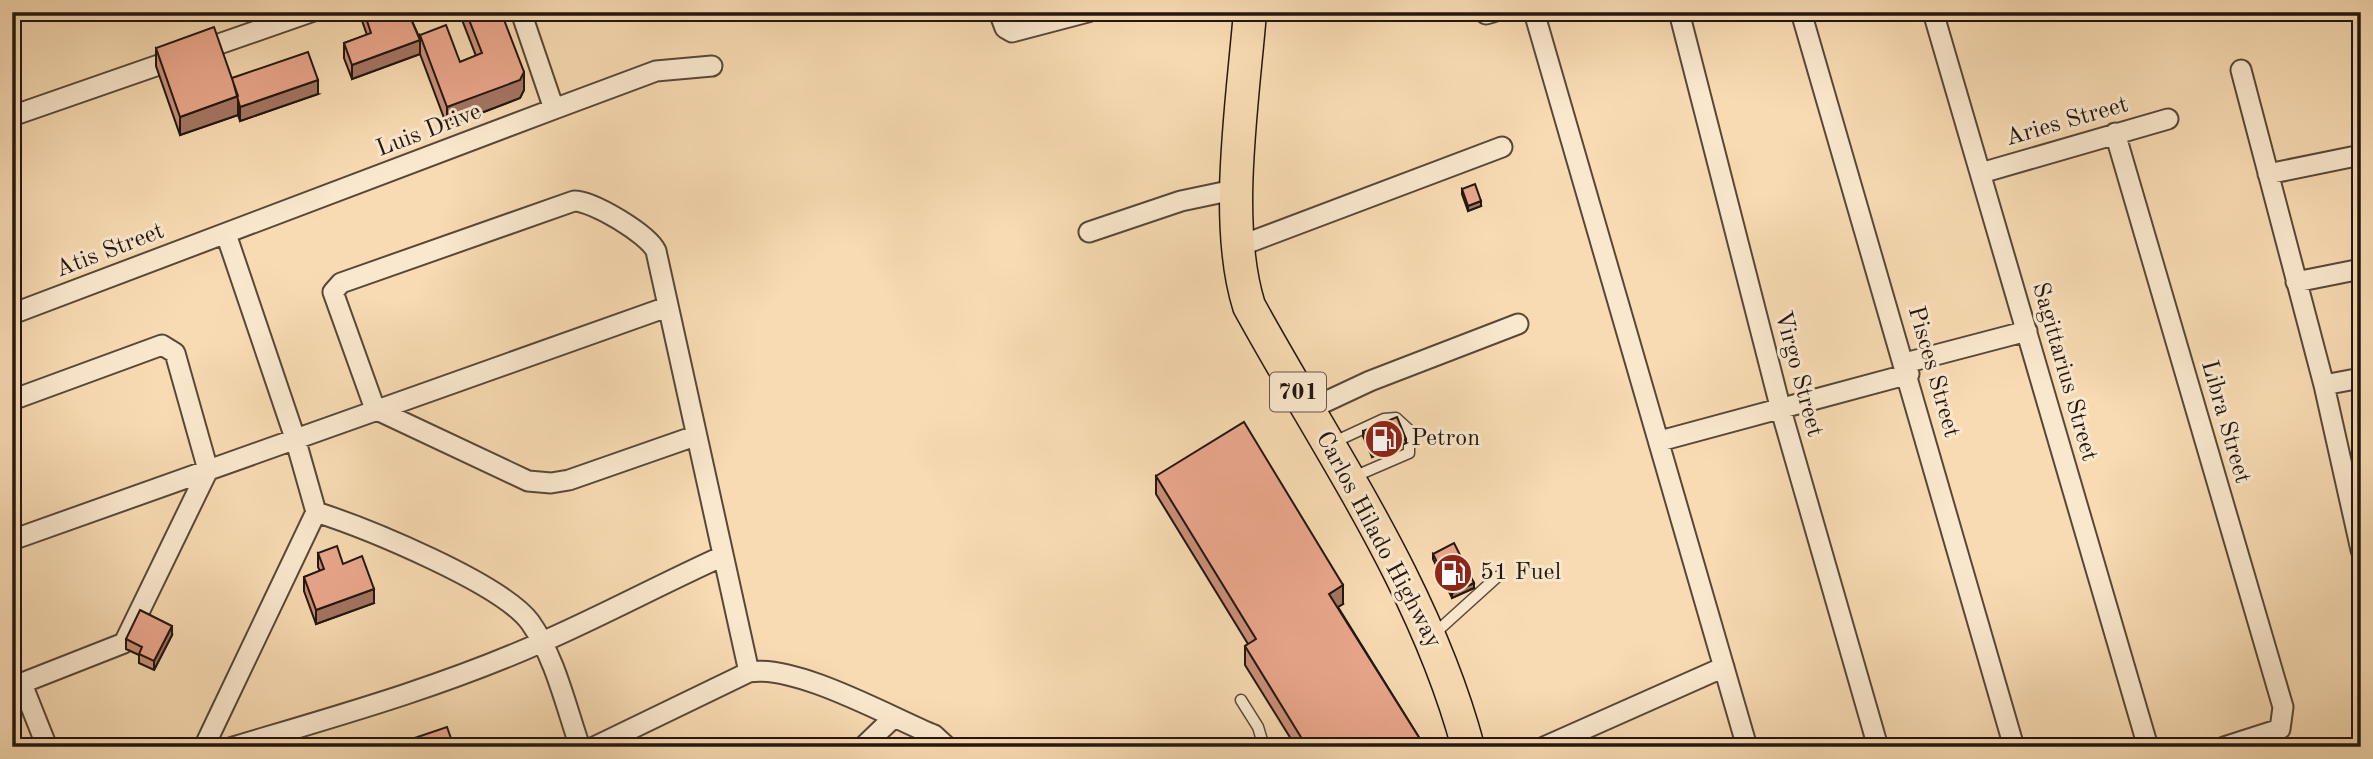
<svg xmlns="http://www.w3.org/2000/svg" width="2373" height="759" viewBox="0 0 2373 759" font-family="'Old Standard TT',serif">
	<style>
		.lines { fill: none; stroke-linecap: round; stroke-linejoin: round }
		.service-casing { stroke: #584739; stroke-width: 13 }
		.minor-casing { stroke: #584739; stroke-width: 23 }
		.primary-casing { stroke: #221610; stroke-width: 35 }
		.service { stroke: #fae8ce; stroke-width: 10 }
		.minor { stroke: #fae8ce; stroke-width: 19 }
		.primary { stroke: #f8dbb3; stroke-width: 32 }
		.wall { fill: #ca9079; stroke: #221610; stroke-width: 2 }
		.shaded-wall { fill: #a47563; stroke: #221610; stroke-width: 2 }
		.building { fill: #eba78d; stroke: #221610; stroke-width: 2 }
		.labels { text-anchor: middle; dominant-baseline: central; stroke-width: 6; stroke-linejoin: round; paint-order: stroke }
		.shield { fill: #fae8ce; stroke: #635549; stroke-width: 2 }
		.shield-label { font-size: 23px; font-weight: bold; fill: #221610 }
		.street-label { font-size: 24px; fill: #221610; stroke: #fae8ce }
		.poi-label { font-size: 24px; fill: #221610; stroke: #fae8ce; text-anchor: start }
	</style>
	<rect width="100%" height="100%" fill="#f8dbb3"/>
	<filter id="stains"><feTurbulence type="fractalNoise" baseFrequency=".00286" numOctaves="4"/><feColorMatrix values="0 0 0 0 .2 0 0 0 0 .09 0 0 0 0 .02 0 0 0 .5 -.17"/></filter>
	<radialGradient id="worn" r=".72"><stop offset=".6" stop-color="#630" stop-opacity="0"/><stop offset="1" stop-color="#630" stop-opacity=".3"/></radialGradient>
	<g class="lines">
		<defs>
			<path id="service" d="M1332,443l52,-24 12,-1 13,12v23l-58,25
				M1434,634l63,-57
				M1241,700l17,27 6,20"/>
			<path id="minor" d="M999,12l6,16 7,4 76,-20
				M1534,12l213,735
				M1679,12l102,398 97,337
				M1801,12l213,735
				M1933,12l215,735
				M1486,14l7,-2
				M2241,70l83,315 37,165
				M554,109l102,-38 56,-5
				M12,116l299,-104
				M2115,133l168,574 -3,22 -56,18
				M1981,173l187,-54
				M2268,174l93,-19
				M1089,232l92,-31 57,-12
				M226,234l69,204 21,74c50,16 185,71 214,110 25,35 36,85 50,125
				M1237,247l265,-100
				M2296,282l65,-13
				M12,314l542,-205 -33,-97
				M1905,363l122,-32
				M2324,385l37,-7
				M12,400l150,-55 13,8 33,117 -84,173 -112,44
				M1308,410l62,-29 148,-57
				M695,436l-126,44 -18,3 -23,-2 -153,-72 -42,-117 8,-9 233,-82c19,0 74,33 82,50l93,421c47,-8 139,44 185,63l13,12
				M1660,441l249,-67
				M12,540l655,-233
				M22,684l25,63
				M204,747l112,-235
				M233,747c104,-31 208,-60 307,-104 62,-27 121,-59 183,-87
				M594,747l155,-75
				M863,747l30,-29
				M1544,747l180,-80"/>
			<path id="primary" d="M1250,12c-7,88 -27,211 -1,294 79,144 176,280 219,441"/>
		</defs>
		<use href="#service" class="service-casing"/>
		<use href="#minor" class="minor-casing"/>
		<use href="#primary" class="primary-casing"/>
		<use href="#service" class="service"/>
		<use href="#minor" class="minor"/>
		<use href="#primary" class="primary"/>
	</g>
	<path class="wall" d="M359,12h49l12,27v-4l40,27 16,-6 -17,-44h42l23,78 -4,8 -73,28 -27,-72 -68,25 -8,-21v-15l23,-8z
		M156,48l76,30 86,16 -78,27 -2,-6 -58,20 -24,-69z
		M1462,189l19,17 -13,5 -6,-17z
		M1363,431l43,12 -34,14 -9,-21z
		M1156,476l187,128 -5,3 87,140h-129l-51,-82v-19l3,-2 -92,-150z
		M318,553l25,11 31,39 -58,21 -12,-33v-14l16,-6 -2,-4z
		M1433,554l41,34 -22,10 -19,-39z
		M172,635l-18,35 -15,-7v-8l-13,-6v-10z"/>
	<path class="shaded-wall" d="M420,40v14l-68,25v-14z
		M524,72v18l-4,8 -73,28v-19z
		M318,80v14l-78,27v-14z
		M238,96v19l-58,20v-18z
		M1481,201v5l-13,5v-5z
		M1406,439v4l-34,14v-4z
		M1474,583v5l-22,10v-5z
		M1343,585v19l-14,8v-18z
		M374,589v14l-58,21v-14z
		M172,626v9l-18,35v-9z"/>
	<path class="building" d="M364,12h44l12,28 -68,25 -8,-22 27,-10z
		M466,12h35l23,60 -4,8 -73,27 -27,-72 26,-10 14,37 22,-9z
		M214,27l24,69 -58,21 -24,-69z
		M308,52l10,28 -78,27 -8,-29z
		M1475,184l6,17 -13,5 -6,-17z
		M1397,417l9,22 -34,14 -9,-22z
		M1244,422l99,163 -14,9 96,153h-118l-62,-101 11,-7 -100,-163z
		M1454,543l20,40 -22,10 -19,-39z
		M337,546l6,18 19,-8 12,33 -58,21 -12,-33 20,-8 -6,-16z
		M140,610l32,16 -18,35 -15,-7 3,-7 -16,-8z
		M447,727l7,20h-62l-1,-1z"/>
	<defs>
		<symbol id="fuel-disc" viewBox="-11 -11 22 22"><circle r="9.5" fill="#8f2418" stroke="#fae8ce"/><path d="M-5.5-6h7V0h2V4h1.3V-2.5L3-4.5l.8-.8L6-3V5H2.5V1h-1V6h-7ZM-4.2-4.7v3.2H.2V-4.7Z" fill="#fff"/></symbol>
	</defs>
	<g fill-rule="evenodd">
		<use href="#fuel-disc" x="1362" y="417" width="44" height="44"/>
		<use href="#fuel-disc" x="1431" y="551" width="44" height="44"/>
	</g>
	<g class="labels">
		<rect class="shield" x="1270" y="372.5" width="56" height="39" rx="5"/>
		<g class="shield-label">
			<text x="1298" y="392">701</text>
		</g>
		<g class="street-label">
			<text transform="translate(2067 122) rotate(-16)">Aries Street</text>
			<text transform="translate(429 131) rotate(-21)">Luis Drive</text>
			<text transform="translate(110 251) rotate(-21)">Atis Street</text>
			<text transform="translate(1933 372) rotate(74)">Pisces Street</text>
			<text transform="translate(2064 372) rotate(74)">Sagittarius Street</text>
			<text transform="translate(1798 374) rotate(75)">Virgo Street</text>
			<text transform="translate(2225 422) rotate(74)">Libra Street</text>
			<text transform="translate(1378 540) rotate(62)">Carlos Hilado Highway</text>
		</g>
		<g class="poi-label">
			<text x="1411" y="439">Petron</text>
			<text x="1480" y="573">51 Fuel</text>
		</g>
	</g>
	<rect width="2373" height="759" fill="none" stroke="#f8dbb3" stroke-width="42"/>
	<rect x="14" y="14" width="2345" height="731" fill="none" stroke="#221610" stroke-width="3.5"/>
	<rect x="21" y="21" width="2331" height="717" fill="none" stroke="#221610" stroke-width="2"/>
	<rect width="100%" height="100%" filter="url(#stains)"/>
	<rect width="100%" height="100%" fill="url(#worn)"/>
</svg>
